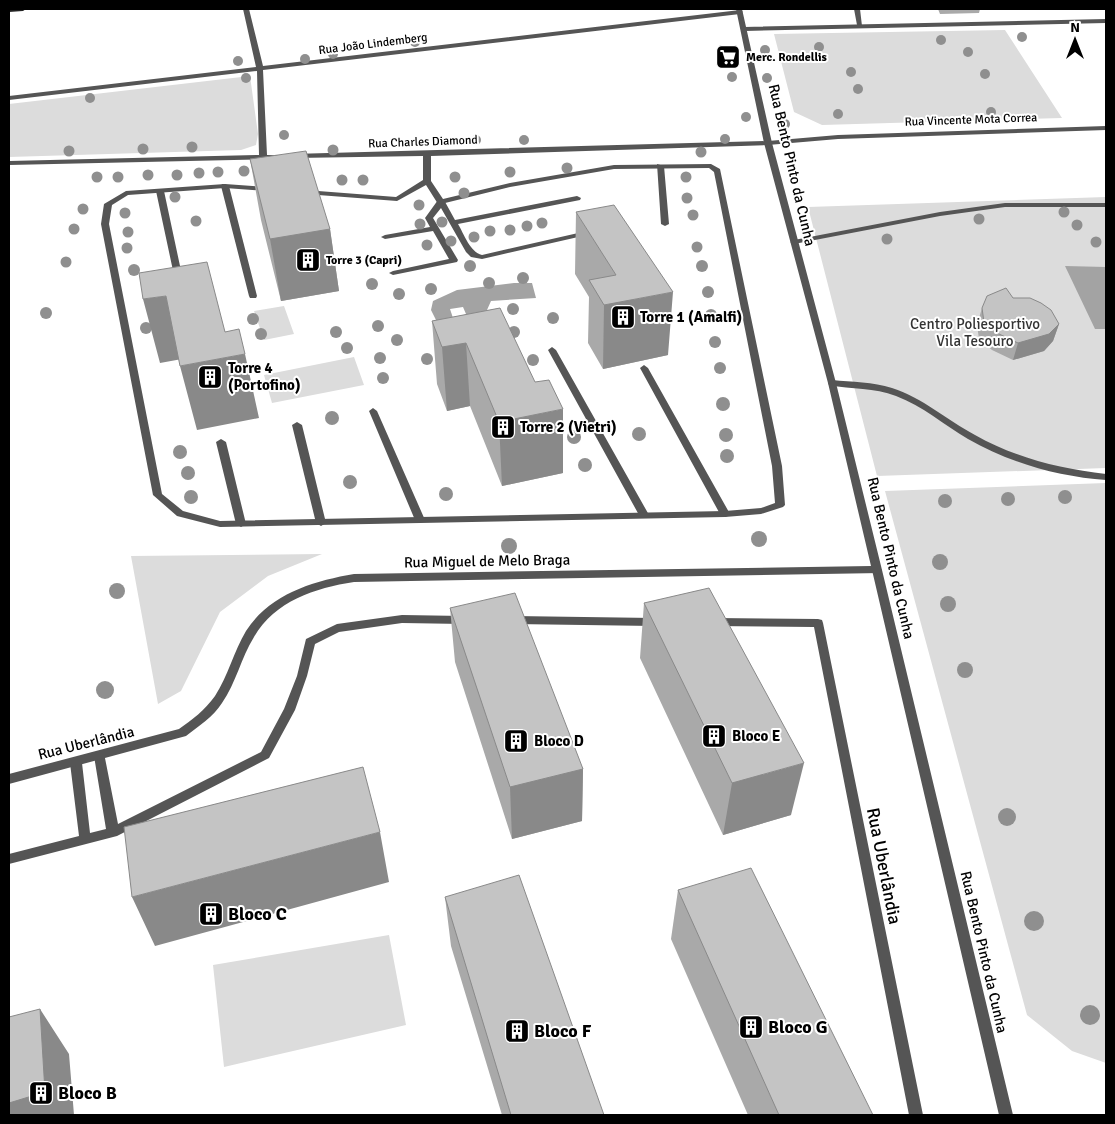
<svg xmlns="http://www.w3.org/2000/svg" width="1115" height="1124" viewBox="0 0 1115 1124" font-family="Signika,sans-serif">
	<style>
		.green { fill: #dcdcdc }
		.water { fill: #a3a3a3 }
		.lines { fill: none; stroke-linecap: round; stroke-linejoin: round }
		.service { fill: #555; fill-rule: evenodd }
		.minor { fill: #555; fill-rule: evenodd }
		.tertiary { fill: #555; fill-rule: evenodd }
		.secondary { fill: #222; fill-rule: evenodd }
		.tree { fill: #8f8f8f }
		.wall { fill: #a9a9a9 }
		.shaded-wall { fill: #898989 }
		.building { fill: #c4c4c4; stroke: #898989 }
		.labels { text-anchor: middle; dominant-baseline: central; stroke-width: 4; stroke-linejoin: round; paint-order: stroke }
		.far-street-label { font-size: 12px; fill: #000; stroke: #fff }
		.far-poi-label { font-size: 12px; font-weight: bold; fill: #000; stroke: #fff; text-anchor: start }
		.street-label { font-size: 15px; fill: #000; stroke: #fff }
		.poi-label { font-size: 15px; font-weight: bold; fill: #000; stroke: #fff; text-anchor: start }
		.park-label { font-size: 15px; fill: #333; stroke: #fff }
		.near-street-label { font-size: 18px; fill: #000; stroke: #fff }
		.near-poi-label { font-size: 18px; font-weight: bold; fill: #000; stroke: #fff; text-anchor: start }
	</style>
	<rect width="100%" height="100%" fill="#fff"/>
	<path class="green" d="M1005,30l57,88 -240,7 -28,-13 -20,-78z
		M250,76l8,58 -2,11 -15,5 -232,7v-53z
		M1106,197v271l-229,8 -69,-269z
		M284,306l10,28 -30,6 -10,-29z
		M354,357l10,28 -92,18 -8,-28z
		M1106,483v580l-34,-12 -45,-36 -142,-524z
		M322,554l-54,22 -48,36 -39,79 -23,13 -27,-148z
		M389,935l17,90 -182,42 -11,-102z"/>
	<path class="water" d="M1065,266l41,1v62h-11z
		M514,283h18l4,15 -45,3 -4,9 -18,11 -6,-14 -13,2 5,15 -16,2 -8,-16 2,-9 24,-11z"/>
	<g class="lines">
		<path class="service" d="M854,9h6l2,17 -5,-1z
			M657,164l7,2 5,58 -4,2 -4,-2z
			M222,184h3l4,2 28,110 -1,2h-6l-1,-2 -28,-110z
			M157,189h3l4,2 19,89 -1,2h-3l-4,-2 -19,-89z
			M577,196l4,2 -1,2 -122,24c6,10 12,28 24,31l105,-24 4,2 -4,2 -105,24 -11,-2 -5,-5 -25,-44 -8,10 25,42 -1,2 -64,13 -4,-2 4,-2 56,-12 -16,-28 -48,8 -4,-2 4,-2 45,-8 -5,-9 13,-18h6l11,20z
			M552,347l4,3 93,165 -2,2 -3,1 -5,-3 -91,-165z
			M644,365l4,3 82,146 -2,2 -3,1 -5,-3 -80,-146z
			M373,408l4,3 48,109 -2,2h-6l-2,-2 -46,-109z
			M297,422l5,3 24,98 -5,3 -5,-3 -24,-98z
			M221,439l5,3 20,82 -5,3 -5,-3 -20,-82z
			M402,615l62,1 4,1 1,3 -1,3 -4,1 -62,-1 -63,9 -24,12 -8,32 -12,34 -26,48 -152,78 -108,28v-10l70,-18 -9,-73 2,-3 4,-2 4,2 2,3 8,70 16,-4 -12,-73 2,-3 4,-2 4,2 14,71 143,-72 23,-43 13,-33 9,-37 31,-15z
			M514,616l140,2 4,1 1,3 -1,3 -4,1 -140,-2 -4,-1 -1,-3 1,-3z
			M714,618l104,1 4,1 1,3 100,492h-14l-95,-488 -100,-1 -4,-1 -1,-3 1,-3z"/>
		<path class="minor" d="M243,9h6l14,57 477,-56 3,2 -3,2 -477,56 4,85h14v4h-3l-269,6v-4l250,-6 -2,-84 -248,29v-4l247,-29z
			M1106,19v4l-361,8 -3,-2 3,-2z
			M1106,126v4l-268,9 -70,6 -337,11v25l12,18 67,-16 104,-18 97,-1 9,5 62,297 3,39 -2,2 -22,7 -36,3 -505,10 -43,-11 -24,-21 -52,-271 3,-20 22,-13 99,-7 43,3 4,2 -4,2 -43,-3 -97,7 -16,10 -3,19 53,270 21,17 37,10 505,-10 36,-3 14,-5 -3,-37 -58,-294 -5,-4 -95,1 -104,18 -69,17h-3l-12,-19 -29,16 -92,-7 -4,-2 4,-2 91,7 27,-17v-24l-128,2 -4,-2 1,-2 476,-13 70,-6z
			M1005,203h101v4h-101l-65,9 -146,28 -4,-2 4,-2 146,-28z
			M832,380c20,2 41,2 60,8 31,10 55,32 83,47 41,23 85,34 131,39v6c-47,-3 -96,-17 -138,-41 -24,-14 -45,-33 -72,-43 -22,-9 -44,-6 -67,-11l-1,-2z
			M877,566l5,4 131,545h-14l-127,-545z"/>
		<path class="tertiary" d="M736,9h6l30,134 64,240 46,187 -1,3 -527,9c-39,6 -79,19 -100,55 -13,21 -18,46 -32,66 -9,14 -23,23 -36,33l-177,48v-10l170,-45c13,-9 26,-19 36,-33 13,-20 19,-45 31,-65 24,-37 67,-50 108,-57l517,-8 -43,-183 -64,-240z"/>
		<path class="secondary" d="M9,9h17l-3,2 -14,1z"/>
	</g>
	<g class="tree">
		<circle cx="1022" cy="37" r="5"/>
		<circle cx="941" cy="40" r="5"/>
		<circle cx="415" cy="42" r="5"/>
		<circle cx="819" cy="47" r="5"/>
		<circle cx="765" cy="50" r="5"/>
		<circle cx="968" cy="52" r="5"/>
		<circle cx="333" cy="54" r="5"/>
		<circle cx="305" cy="59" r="5"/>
		<circle cx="238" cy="61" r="5"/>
		<circle cx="851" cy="72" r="5"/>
		<circle cx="985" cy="74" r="5"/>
		<circle cx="732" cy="77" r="5"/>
		<circle cx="246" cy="78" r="5"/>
		<circle cx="767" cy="78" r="5"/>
		<circle cx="858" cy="89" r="5"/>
		<circle cx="90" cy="98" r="5"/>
		<circle cx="991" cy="112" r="5"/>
		<circle cx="838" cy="114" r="5"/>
		<circle cx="746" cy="117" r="5"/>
		<circle cx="785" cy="124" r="5"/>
		<circle cx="284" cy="135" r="5"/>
		<circle cx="725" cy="139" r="5"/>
		<circle cx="476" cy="140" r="5"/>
		<circle cx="524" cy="140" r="5"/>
		<circle cx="192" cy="147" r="5.5"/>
		<circle cx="143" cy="149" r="5.5"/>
		<circle cx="333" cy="150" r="5.5"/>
		<circle cx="69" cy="151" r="5.5"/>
		<circle cx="701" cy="152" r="5.5"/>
		<circle cx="567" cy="168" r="5.5"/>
		<circle cx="244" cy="171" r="5.5"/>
		<circle cx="218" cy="172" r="5.5"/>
		<circle cx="510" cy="172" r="5.5"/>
		<circle cx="199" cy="173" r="5.5"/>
		<circle cx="148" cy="175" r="5.5"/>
		<circle cx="177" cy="175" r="5.5"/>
		<circle cx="97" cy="177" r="5.5"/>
		<circle cx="118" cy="177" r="5.5"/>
		<circle cx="455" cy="177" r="5.5"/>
		<circle cx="686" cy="177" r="5.5"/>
		<circle cx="342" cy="180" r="5.5"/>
		<circle cx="363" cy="180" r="5.5"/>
		<circle cx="464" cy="193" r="5.5"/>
		<circle cx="175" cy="197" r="5.5"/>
		<circle cx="687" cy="198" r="5.5"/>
		<circle cx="419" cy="205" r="5.5"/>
		<circle cx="83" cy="209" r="5.5"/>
		<circle cx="1064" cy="212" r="5.5"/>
		<circle cx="125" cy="213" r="5.5"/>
		<circle cx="693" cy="215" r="5.5"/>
		<circle cx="979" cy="219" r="5.5"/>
		<circle cx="196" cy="221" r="5.5"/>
		<circle cx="442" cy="222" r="5.5"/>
		<circle cx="542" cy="223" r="5.5"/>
		<circle cx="420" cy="224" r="5.5"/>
		<circle cx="1077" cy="225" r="5.5"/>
		<circle cx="527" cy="226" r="5.5"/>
		<circle cx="74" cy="229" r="5.5"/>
		<circle cx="510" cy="230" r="5.5"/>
		<circle cx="490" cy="231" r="5.5"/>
		<circle cx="128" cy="232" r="5.5"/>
		<circle cx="474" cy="237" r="5.5"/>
		<circle cx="887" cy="239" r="5.5"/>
		<circle cx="451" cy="241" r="5.5"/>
		<circle cx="1096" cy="242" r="5.5"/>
		<circle cx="427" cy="245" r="5.5"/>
		<circle cx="697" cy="247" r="5.5"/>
		<circle cx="127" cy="248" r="5.5"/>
		<circle cx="66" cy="262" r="5.5"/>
		<circle cx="470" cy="266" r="6"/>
		<circle cx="702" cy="266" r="6"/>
		<circle cx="134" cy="270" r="6"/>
		<circle cx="523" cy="278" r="6"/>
		<circle cx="489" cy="283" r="6"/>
		<circle cx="372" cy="284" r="6"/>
		<circle cx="431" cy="289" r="6"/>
		<circle cx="708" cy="292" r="6"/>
		<circle cx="399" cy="294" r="6"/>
		<circle cx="513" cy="309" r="6"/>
		<circle cx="46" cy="313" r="6"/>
		<circle cx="711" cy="315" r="6"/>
		<circle cx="553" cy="318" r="6"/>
		<circle cx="253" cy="319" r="6"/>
		<circle cx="378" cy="326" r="6"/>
		<circle cx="146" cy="328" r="6"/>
		<circle cx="336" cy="332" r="6"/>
		<circle cx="514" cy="332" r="6"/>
		<circle cx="261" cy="334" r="6"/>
		<circle cx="397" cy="340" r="6"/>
		<circle cx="715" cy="342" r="6"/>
		<circle cx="347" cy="348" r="6"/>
		<circle cx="380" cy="358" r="6"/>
		<circle cx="427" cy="359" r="6"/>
		<circle cx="533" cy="360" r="6"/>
		<circle cx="720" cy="368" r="6"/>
		<circle cx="383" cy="378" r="6"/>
		<circle cx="723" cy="404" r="7"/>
		<circle cx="332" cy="418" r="7"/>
		<circle cx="639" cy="434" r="7"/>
		<circle cx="726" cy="435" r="7"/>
		<circle cx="574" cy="437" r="7"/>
		<circle cx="180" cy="452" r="7"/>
		<circle cx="727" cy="456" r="7"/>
		<circle cx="585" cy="465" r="7"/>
		<circle cx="188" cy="473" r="7"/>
		<circle cx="350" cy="482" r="7"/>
		<circle cx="446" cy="494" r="7"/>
		<circle cx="191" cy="497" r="7"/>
		<circle cx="1065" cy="497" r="7"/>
		<circle cx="1008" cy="499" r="7"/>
		<circle cx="945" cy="501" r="7"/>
		<circle cx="759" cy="539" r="8"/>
		<circle cx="509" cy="546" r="8"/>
		<circle cx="940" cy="562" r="8"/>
		<circle cx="117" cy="591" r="8"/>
		<circle cx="948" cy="604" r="8"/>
		<circle cx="965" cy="670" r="8"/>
		<circle cx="105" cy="690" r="9"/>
		<circle cx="1007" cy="817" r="9"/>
		<circle cx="1034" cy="921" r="10"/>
		<circle cx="1090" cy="1015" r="10"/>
	</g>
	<path class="wall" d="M897,9h83l-1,4 -39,1 -2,-5 -41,1z
		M250,159l80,70 9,62 -58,10 -20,-81z
		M576,212l92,143 -65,14 -15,-26 1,-46 -14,-23z
		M1013,298l46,26 -6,17 -9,10 -31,9 -21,-10 -13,-11 -2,-14 5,-17z
		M500,308l63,165 -61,13 -32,-80 -23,5 -10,-27 -5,-63z
		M644,603l147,212 -68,20 -83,-177z
		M450,608l133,161 -1,52 -70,18 -57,-177z
		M678,890l195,225h-125l-77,-176z
		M445,897l159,218h-102l-51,-169z"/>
	<path class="shaded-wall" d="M330,229l9,62 -58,10 -11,-62z
		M673,292l-5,63 -65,14 1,-64z
		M166,296l16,63 -22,4 -17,-64z
		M1059,324l-6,17 -9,10 -31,9 5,-17z
		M466,343l4,63 -23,5 -5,-64z
		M245,354l14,64 -62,12 -17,-64z
		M563,409v64l-61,13 -3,-64z
		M804,763l-13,52 -68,20 9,-52z
		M583,769l-1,52 -70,18 -2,-52z
		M380,832l9,50 -234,64 -23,-49z
		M40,1009l29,45 5,61h-65v-12z"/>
	<path class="building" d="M306,151l24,78 -60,10 -20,-80z
		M614,205l59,87 -69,13 -15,-25 27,-5 -40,-63z
		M207,262l18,70 14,-3 6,25 -65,12 -14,-70 -23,3 -4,-26z
		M1006,288l7,10h17l11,5 10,7 8,14 -10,10 -31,9 -21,-10 -13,-11 -2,-14 5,-12z
		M500,308l35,74 14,-2 14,29 -64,13 -33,-79 -24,4 -10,-26z
		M709,588l95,175 -72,20 -88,-180z
		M515,593l68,176 -73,18 -60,-179z
		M363,767l17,65 -248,65 -8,-70z
		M751,868l122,247h-94l-101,-225z
		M519,875l85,240h-93l-66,-218z
		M40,1009l5,83 -36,11v-86z"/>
	<defs>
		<symbol id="supermarket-square" viewBox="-11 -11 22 22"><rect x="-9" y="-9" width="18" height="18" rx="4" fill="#000" stroke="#fff"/><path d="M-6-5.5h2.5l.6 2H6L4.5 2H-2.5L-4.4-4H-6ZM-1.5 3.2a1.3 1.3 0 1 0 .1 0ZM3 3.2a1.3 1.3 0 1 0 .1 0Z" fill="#fff"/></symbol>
		<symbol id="building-square" viewBox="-11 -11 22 22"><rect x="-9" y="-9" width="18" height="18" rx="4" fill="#000" stroke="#fff"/><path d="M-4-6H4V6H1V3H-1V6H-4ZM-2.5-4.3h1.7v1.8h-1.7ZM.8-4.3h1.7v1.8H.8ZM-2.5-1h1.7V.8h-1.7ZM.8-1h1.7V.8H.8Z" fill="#fff"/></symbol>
	</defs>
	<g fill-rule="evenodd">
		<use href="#supermarket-square" x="714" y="43" width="28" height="28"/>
		<use href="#building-square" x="294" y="246" width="28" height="28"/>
		<use href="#building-square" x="609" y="303" width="28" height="28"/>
		<use href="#building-square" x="196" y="363" width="28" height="28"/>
		<use href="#building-square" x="489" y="413" width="28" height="28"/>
		<use href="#building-square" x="700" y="722" width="28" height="28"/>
		<use href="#building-square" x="502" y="727" width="28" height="28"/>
		<use href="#building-square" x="197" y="900" width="28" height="28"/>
		<use href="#building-square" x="737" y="1013" width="28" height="28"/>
		<use href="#building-square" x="503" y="1017" width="28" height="28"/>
		<use href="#building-square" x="27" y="1079" width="28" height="28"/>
	</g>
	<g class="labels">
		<g class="far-street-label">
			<text transform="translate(373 44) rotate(-7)">Rua João Lindemberg</text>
			<text transform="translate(971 120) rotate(-2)">Rua Vincente Mota Correa</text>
			<text transform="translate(423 142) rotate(-2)">Rua Charles Diamond</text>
		</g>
		<g class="far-poi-label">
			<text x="746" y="57">Merc. Rondellis</text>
			<text x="326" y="260">Torre 3 (Capri)</text>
		</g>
		<g class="street-label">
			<text transform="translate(792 165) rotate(77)">Rua Bento Pinto da Cunha</text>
			<text transform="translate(891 558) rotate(77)">Rua Bento Pinto da Cunha</text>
			<text transform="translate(487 561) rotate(-1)">Rua Miguel de Melo Braga</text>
			<text transform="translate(86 743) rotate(-14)">Rua Uberlândia</text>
			<text transform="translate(984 952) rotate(77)">Rua Bento Pinto da Cunha</text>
		</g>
		<g class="poi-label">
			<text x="640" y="317">Torre 1 (Amalfi)</text>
			<text x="228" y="368">Torre 4<tspan x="228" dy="17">(Portofino)</tspan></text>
			<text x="520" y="427">Torre 2 (Vietri)</text>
			<text x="732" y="736">Bloco E</text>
			<text x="534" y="741">Bloco D</text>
		</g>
		<g class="park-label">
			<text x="975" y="324">Centro Poliesportivo<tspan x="975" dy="17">Vila Tesouro</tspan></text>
		</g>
		<g class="near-street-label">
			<text transform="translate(884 866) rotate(79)">Rua Uberlândia</text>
		</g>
		<g class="near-poi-label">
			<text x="228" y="914">Bloco C</text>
			<text x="768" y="1027">Bloco G</text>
			<text x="534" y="1031">Bloco F</text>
			<text x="58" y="1093">Bloco B</text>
		</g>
	</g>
	<rect width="1115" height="1124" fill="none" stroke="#000000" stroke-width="20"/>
	<g transform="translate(1075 40)" stroke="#ffffff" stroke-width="4" paint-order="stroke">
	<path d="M0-4L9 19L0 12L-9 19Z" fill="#000000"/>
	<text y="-8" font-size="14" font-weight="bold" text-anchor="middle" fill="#000000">N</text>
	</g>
</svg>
